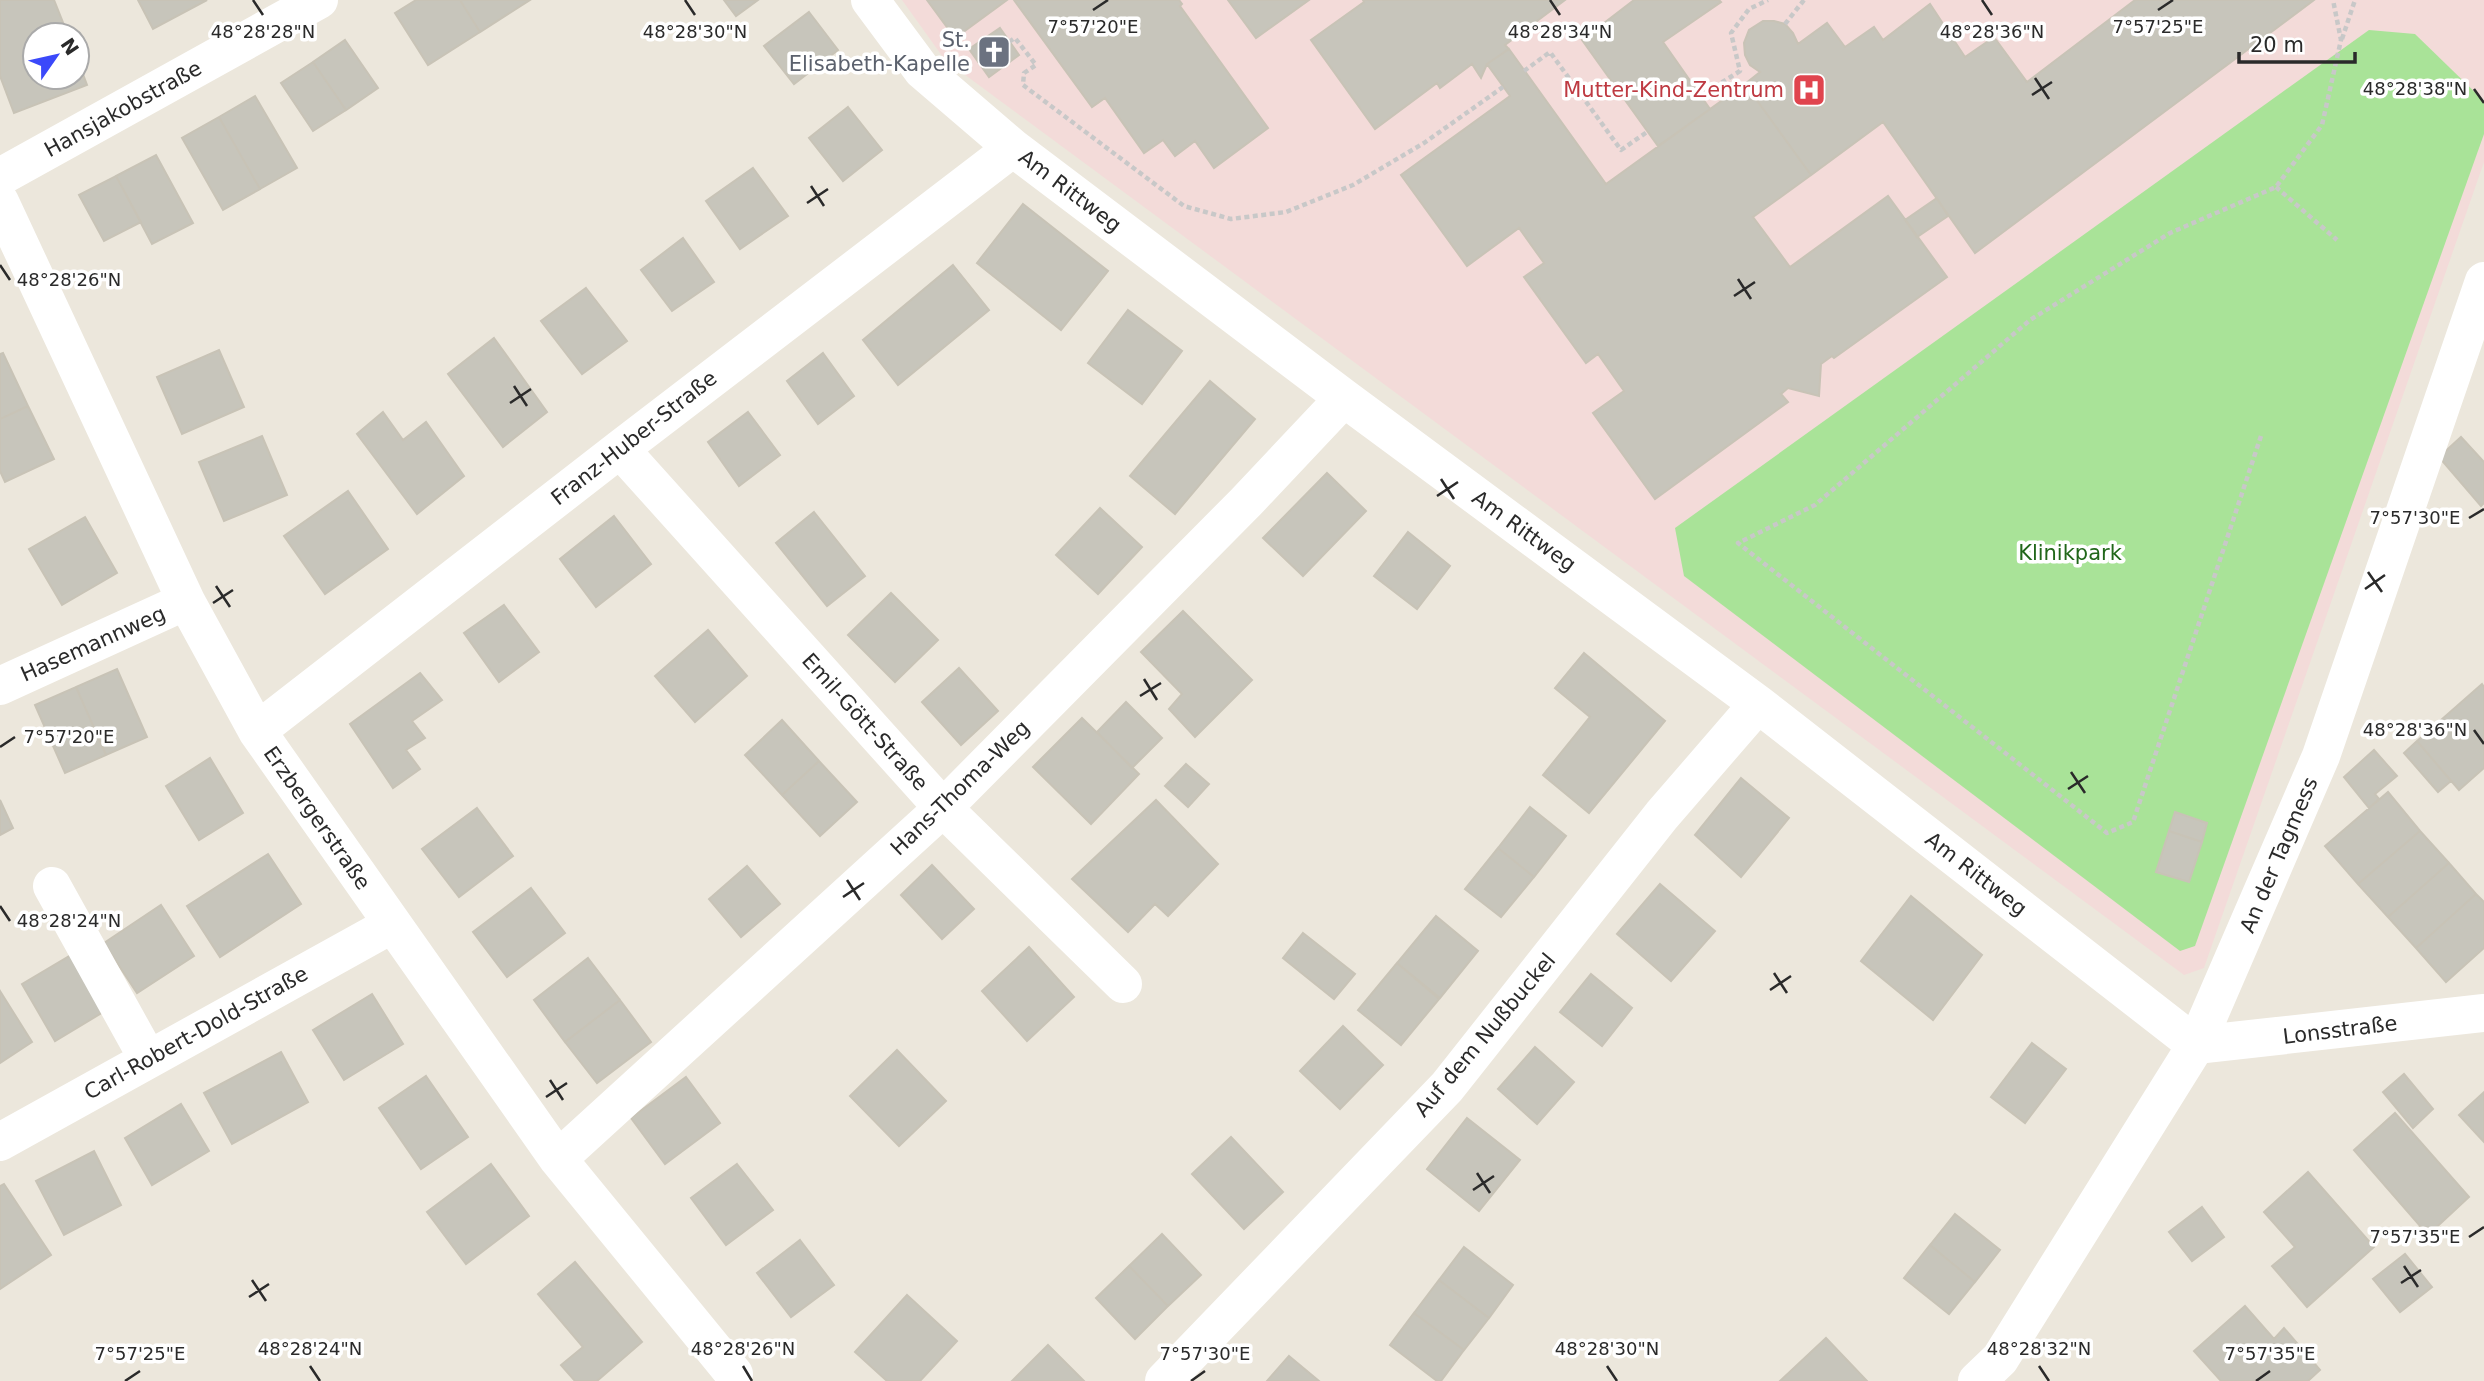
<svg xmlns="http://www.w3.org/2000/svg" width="2484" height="1381" viewBox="0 0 2484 1381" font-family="'DejaVu Sans',sans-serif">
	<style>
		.medical { fill: #f3dbd9 }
		.green { fill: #a9e398 }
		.building { fill: #c7c5bb; stroke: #c8c3b6; stroke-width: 2 }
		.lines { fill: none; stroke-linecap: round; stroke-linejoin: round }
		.path { stroke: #c8c8c8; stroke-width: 4.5; stroke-dasharray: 5 3.5; stroke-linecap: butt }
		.minor { stroke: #fff; stroke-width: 38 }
		.ticks { fill: none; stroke: #2a2a2a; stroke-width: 2.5 }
		.labels { text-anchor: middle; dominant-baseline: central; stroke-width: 7; stroke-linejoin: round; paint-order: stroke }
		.worship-label { font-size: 21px; fill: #5b616d; stroke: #fff; text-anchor: end }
		.health-label { font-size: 21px; fill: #be3a42; stroke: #fff; text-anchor: end }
		.street-label { font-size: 21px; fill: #2a2a2a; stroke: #fff }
		.park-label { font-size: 21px; fill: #21671a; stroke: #fff }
		.ticks-label { font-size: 18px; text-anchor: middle; fill: #2a2a2a; stroke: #fff; stroke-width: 7; stroke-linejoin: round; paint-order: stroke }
	</style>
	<rect width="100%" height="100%" fill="#ece7dc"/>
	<path class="medical" d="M902,0h1582v162l-280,806 -20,7 -1239,-915z"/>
	<path class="green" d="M2369,30l46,4 69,67v33l-289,812 -15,5 -496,-375 -9,-48z"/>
	<path class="building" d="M0,0h54l14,35h-33v42h42v-19l10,27 -73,28 -14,-37z
		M138,0h69l-54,29z
		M416,0h44l20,32 -52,33 -33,-52z
		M460,0h70l-50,32z
		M724,0h34l-22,16z
		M927,0h80l-52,38z
		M1014,0h165l3,4 -2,2 88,122 -54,40 -19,-27 -20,15 -12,-16 -19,13 -39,-55 -13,9z
		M1228,0h81l-53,38z
		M1363,0h202l-60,45 4,4 -22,15 -6,14 -9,-14 -32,24 -3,-5 -62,46 -64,-89 53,-38z
		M1634,0h85l2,2 -58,40 47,67 -52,37 -76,-106z
		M2135,0h179l-339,253 -92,-131 -72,53 -66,-91 15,-12 -10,-7 -5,-10 -1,-12 5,-13 14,-9h11l11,3 8,9 5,11 29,-21 18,24 29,-20 9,13 47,-36 35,53 29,-20 33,45z
		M809,12l29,38 -44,34 -30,-38z
		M1000,28l19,27 -30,22 -20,-28z
		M345,40l33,48 -32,22 -33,-48z
		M1509,49l97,135 139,-100 66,91 -58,42 37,50 98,-71 59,81 -113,81 -2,-2 -11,8 -2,32 -31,-8 -7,6 7,8 -133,97 -62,-86 31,-22 -26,-37 -12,9 -62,-86 20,-14 -25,-35 -52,38 -66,-91 109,-79 -23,-32z
		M313,62l33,48 -33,21 -32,-48z
		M255,96l42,72 -37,21 -41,-72z
		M848,107l34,43 -39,31 -34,-43z
		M219,117l41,72 -37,21 -41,-72z
		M156,155l37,68 -41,21 -36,-68z
		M753,168l35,48 -48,33 -34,-48z
		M116,176l25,46 -37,19 -25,-46z
		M1937,198l11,18 -31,21 -12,-17z
		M1023,204l85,67 -47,59 -84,-67z
		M683,238l31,44 -42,29 -31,-41z
		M953,265l36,45 -91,75 -35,-45z
		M586,288l41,53 -45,33 -41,-53z
		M1128,310l54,41 -40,53 -54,-41z
		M494,338l53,74 -44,35 -55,-73z
		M219,350l25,57 -62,27 -25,-57z
		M3,353l25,53 -28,13v-65z
		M823,353l31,43 -36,28 -31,-43z
		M1210,381l45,38 -80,95 -45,-38z
		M28,406l26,53 -49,23 -5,-11v-52z
		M383,412l20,28 23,-18 38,54 -47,38 -60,-80z
		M748,412l32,43 -41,31 -31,-44z
		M262,436l25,59 -63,26 -25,-59z
		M2461,437l23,25v41l-3,3 -42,-49z
		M1327,473l39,38 -63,65 -40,-38z
		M348,491l40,58 -63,45 -41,-58z
		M1100,508l42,39 -44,47 -42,-39z
		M814,512l51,64 -38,30 -51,-63z
		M614,516l37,48 -55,43 -36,-48z
		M85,517l32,56 -55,32 -33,-56z
		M1408,532l42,34 -33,43 -43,-33z
		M891,593l47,47 -43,42 -47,-47z
		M504,605l35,47 -40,30 -35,-49z
		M1183,611l69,69 -57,57 -26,-28 13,-15 -41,-42z
		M708,630l39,46 -52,46 -40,-46z
		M1584,653l81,68 -76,92 -46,-38 47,-58 -35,-29z
		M959,668l39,43 -37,34 -39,-43z
		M117,669l30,68 -41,18 -30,-68z
		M420,673l22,27 -30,21 13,17 -19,12 14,19 -27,19 -43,-64z
		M2482,684l2,3v81l-25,22 -42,-49z
		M76,687l30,68 -41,18 -30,-68z
		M1126,702l36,36 -30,30 -35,-36z
		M1082,718l57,56 -48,50 -58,-57z
		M782,720l37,41 -37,34 -37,-40z
		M2417,741l34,40 -13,11 -34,-39z
		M2374,750l23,26 -22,18 4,5 -10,9 -25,-31z
		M210,758l33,55 -44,27 -33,-54z
		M819,761l38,41 -37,34 -38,-41z
		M1186,764l23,20 -21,23 -23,-21z
		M1741,778l48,40 -48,59 -46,-42z
		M2388,792l32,39 -62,53 -33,-38z
		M0,800l13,28 -13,7z
		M1156,800l62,64 -50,52 -13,-12 -27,28 -56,-53z
		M1530,807l36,29 -32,41 -36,-29z
		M477,808l36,48 -54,41 -37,-48z
		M2175,812l32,11 -5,19 -33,-11z
		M2169,831l33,11 -13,40 -33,-10z
		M2420,831l29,32 -61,54 -30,-33z
		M1498,848l36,29 -33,40 -36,-28z
		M268,854l33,50 -81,53 -33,-51z
		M2449,863l27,31 -60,54 -28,-31z
		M932,865l42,44 -32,30 -41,-44z
		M747,866l33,38 -39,33 -32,-38z
		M1660,884l55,47 -44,50 -54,-47z
		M531,888l34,45 -58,44 -34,-45z
		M2476,894l8,8v46l-38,34 -30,-34z
		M1911,896l71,59 -49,65 -72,-59z
		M161,905l33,51 -57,37 -33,-50z
		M1436,916l42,35 -38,47 -43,-35z
		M1303,933l52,41 -21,25 -51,-41z
		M1029,947l45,50 -47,44 -45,-50z
		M83,948l32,57 -60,36 -33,-57z
		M588,958l32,42 -55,42 -31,-42z
		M1397,963l42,36 -38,46 -43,-35z
		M1591,974l41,34 -30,38 -42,-34z
		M0,991l32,51 -32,21z
		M372,994l31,50 -59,36 -31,-50z
		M620,1000l31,42 -54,41 -32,-41z
		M1343,1026l40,39 -43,44 -40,-38z
		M2032,1043l34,26 -41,54 -34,-26z
		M1535,1047l39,35 -37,42 -39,-35z
		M897,1050l49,51 -47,45 -49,-50z
		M281,1052l27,50 -76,42 -28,-51z
		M2404,1074l29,35 -20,19 -30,-36z
		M426,1076l42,61 -47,32 -42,-61z
		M686,1077l34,46 -55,41 -34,-46z
		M2484,1092v50l-25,-27z
		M181,1104l28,47 -57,34 -27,-47z
		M2395,1113l74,84 -41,38 -74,-85z
		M1467,1118l53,42 -41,51 -52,-42z
		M1231,1137l52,55 -39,37 -52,-55z
		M94,1151l27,54 -57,30 -28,-54z
		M491,1164l38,52 -63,48 -39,-52z
		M737,1164l36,46 -47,35 -35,-47z
		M2308,1172l66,75 -67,60 -35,-41 23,-19 -31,-35z
		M4,1184l47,71 -51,34v-103z
		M2202,1207l22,30 -32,24 -23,-29z
		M1955,1214l45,36 -25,32 -45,-37z
		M1162,1234l39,41 -33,31 -39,-40z
		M800,1240l34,45 -43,32 -34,-44z
		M1930,1245l45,37 -26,32 -45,-36z
		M1464,1247l49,38 -24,33 -50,-38z
		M2405,1254l27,33 -32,25 -27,-33z
		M575,1262l67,80 -45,39h-22l-14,-16 22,-18 -45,-53z
		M1129,1266l39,40 -33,33 -39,-41z
		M1439,1280l50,38 -25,32 -50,-37z
		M907,1295l50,46 -37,40h-33l-32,-29z
		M2245,1306l29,33 10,-11 36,42 -12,11h-87l-27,-30z
		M1414,1313l50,37 -23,31h-4l-47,-36z
		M1826,1338l41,43h-87z
		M1048,1345l36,36h-72z
		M1289,1356l30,25h-52z"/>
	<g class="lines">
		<path class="path" d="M1785,24l19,-24
			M2342,39l13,-39
			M1009,42l6,-4 21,27 -12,8 -1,12 161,121 47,13 55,-7 67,-27 71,-42 79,-56
			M1524,71l26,-19 71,98 26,-18
			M1700,96l40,-25 -9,-38 18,-24 19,-9
			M2276,187l61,53
			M2261,436l-128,386 -26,11 -369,-290 77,-38 215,-185 140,-87 106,-46 46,-62 19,-85 -8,-40"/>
		<path class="minor" d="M870,0l52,70 91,78 331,250 414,306 438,341
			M0,177l319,-177
			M0,202l186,399 71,130 301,428 176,215
			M620,449l323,359 180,176
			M0,686l186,-85
			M257,731l363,-282 393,-301
			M52,886l96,173
			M2196,1045l288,-32
			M0,1142l391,-217
			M558,1159l385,-351 303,-306 98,-104
			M1164,1381l283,-294 215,-272 96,-111
			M1977,1381l23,-22 196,-314 125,-289 163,-475"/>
	</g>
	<path class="ticks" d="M253,0l10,15M685,0l10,15M1550,0l10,15M1982,0l10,15M1093,10l15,-10M2158,10l15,-10M2035,78l14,21M2474,89l10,14M2032,95l20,-13M811,186l13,20M807,203l21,-14M0,265l10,15M1738,279l13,20M1734,296l21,-14M514,386l13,20M510,403l21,-14M1441,479l13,20M1437,496l21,-14M2469,518l15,-9M2368,572l14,20M216,586l14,21M2365,589l20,-14M213,603l20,-13M1144,679l13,21M1140,696l21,-13M2474,730l10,14M0,747l15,-10M2071,772l14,21M2068,789l20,-13M847,880l13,20M843,897l21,-14M0,906l10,15M1774,973l13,20M1770,990l21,-14M550,1080l13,20M546,1097l21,-14M1477,1173l13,20M1473,1190l21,-14M2469,1237l15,-10M2404,1266l14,21M252,1280l14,21M2401,1283l20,-13M249,1297l20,-13M310,1366l10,15M743,1366l9,15M1607,1366l10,15M2039,1366l10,15M125,1381l15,-10M1191,1381l14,-10M2256,1381l14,-10"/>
	<defs>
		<symbol id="church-square" viewBox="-11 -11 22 22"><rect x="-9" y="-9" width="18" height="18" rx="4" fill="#6b7280" stroke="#fff"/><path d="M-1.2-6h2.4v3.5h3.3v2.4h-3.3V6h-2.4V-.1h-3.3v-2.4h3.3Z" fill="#fff"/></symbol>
		<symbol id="hospital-square" viewBox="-11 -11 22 22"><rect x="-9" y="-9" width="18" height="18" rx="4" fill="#e0444e" stroke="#fff"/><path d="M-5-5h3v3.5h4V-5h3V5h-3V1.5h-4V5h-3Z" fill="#fff"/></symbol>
	</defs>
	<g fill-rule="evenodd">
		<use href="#church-square" x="975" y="33" width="38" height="38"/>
		<use href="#hospital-square" x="1790" y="71" width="38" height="38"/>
	</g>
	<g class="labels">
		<g class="worship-label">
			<text x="970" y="40">St.<tspan x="970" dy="24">Elisabeth-Kapelle</tspan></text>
		</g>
		<g class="health-label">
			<text x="1784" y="90">Mutter-Kind-Zentrum</text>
		</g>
		<g class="street-label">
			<text transform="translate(123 109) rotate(-29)">Hansjakobstraße</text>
			<text transform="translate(1070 191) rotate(37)">Am Rittweg</text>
			<text transform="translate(634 438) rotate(-38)">Franz-Huber-Straße</text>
			<text transform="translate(1524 531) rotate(36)">Am Rittweg</text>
			<text transform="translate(93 644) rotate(-24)">Hasemannweg</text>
			<text transform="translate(865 722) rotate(48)">Emil-Gött-Straße</text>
			<text transform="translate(960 788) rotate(-44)">Hans-Thoma-Weg</text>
			<text transform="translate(317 818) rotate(55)">Erzbergerstraße</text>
			<text transform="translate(2279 855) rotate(-67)">An der Tagmess</text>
			<text transform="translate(1976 874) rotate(38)">Am Rittweg</text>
			<text transform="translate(2340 1030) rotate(-7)">Lonsstraße</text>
			<text transform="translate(196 1033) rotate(-29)">Carl-Robert-Dold-Straße</text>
			<text transform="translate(1485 1035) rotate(-50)">Auf dem Nußbuckel</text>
		</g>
		<g class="park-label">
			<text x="2070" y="553">Klinikpark</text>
		</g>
	</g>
	<g class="ticks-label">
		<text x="1093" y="33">7°57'20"E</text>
		<text x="2158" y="33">7°57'25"E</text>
		<text x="263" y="38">48°28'28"N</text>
		<text x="695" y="38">48°28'30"N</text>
		<text x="1560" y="38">48°28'34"N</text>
		<text x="1992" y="38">48°28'36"N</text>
		<text x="2415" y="95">48°28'38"N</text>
		<text x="69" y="286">48°28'26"N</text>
		<text x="2415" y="524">7°57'30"E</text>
		<text x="2415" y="736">48°28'36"N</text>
		<text x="69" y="743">7°57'20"E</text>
		<text x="69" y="927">48°28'24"N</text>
		<text x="2415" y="1243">7°57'35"E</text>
		<text x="310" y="1355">48°28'24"N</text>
		<text x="743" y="1355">48°28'26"N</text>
		<text x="1607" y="1355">48°28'30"N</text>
		<text x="2039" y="1355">48°28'32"N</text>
		<text x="140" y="1360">7°57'25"E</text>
		<text x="1205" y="1360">7°57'30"E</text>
		<text x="2270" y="1360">7°57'35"E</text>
	</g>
	<g transform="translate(56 56) rotate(56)"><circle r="33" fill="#ffffff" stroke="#aaaaaa" stroke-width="2"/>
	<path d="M0-5L12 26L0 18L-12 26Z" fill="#3b49fa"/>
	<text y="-10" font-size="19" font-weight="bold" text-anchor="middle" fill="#2a2a2a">N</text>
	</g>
	<path d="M2239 52v10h116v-10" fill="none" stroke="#2a2a2a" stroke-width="3.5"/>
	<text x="2250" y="52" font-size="21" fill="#2a2a2a" stroke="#ffffff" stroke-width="5" paint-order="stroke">20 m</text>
</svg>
